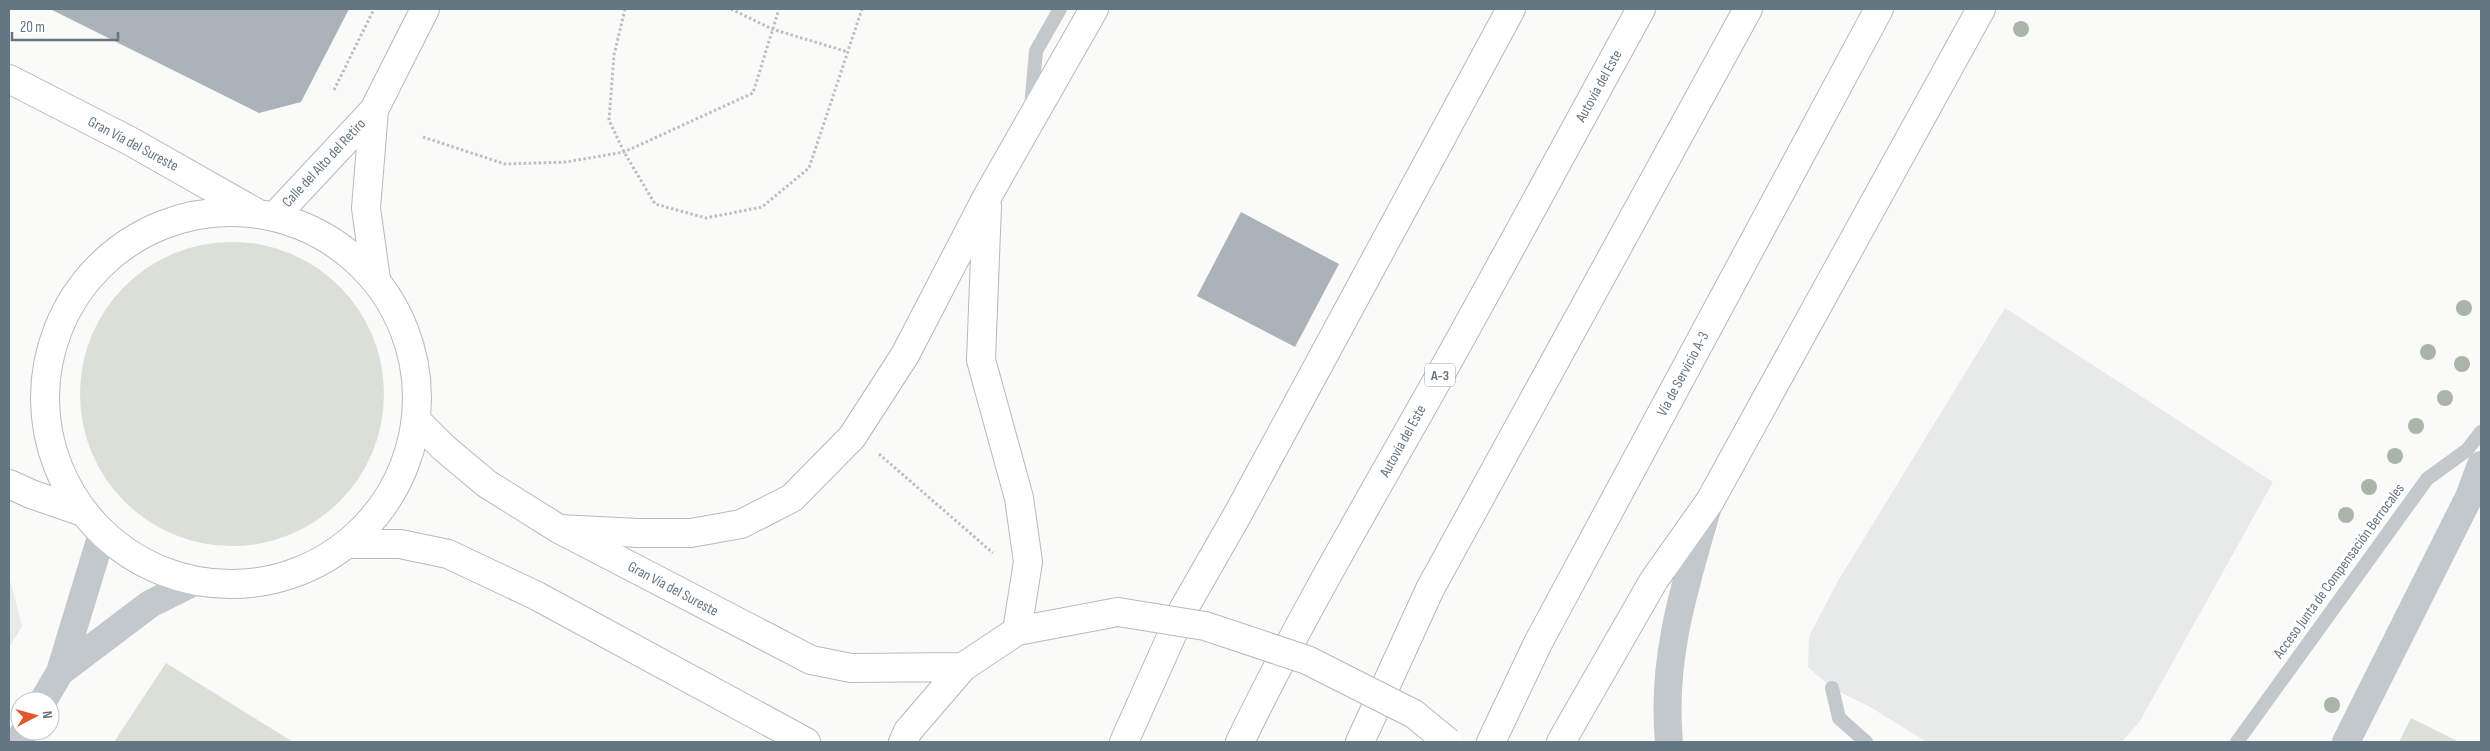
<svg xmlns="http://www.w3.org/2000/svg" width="2490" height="751" viewBox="0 0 2490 751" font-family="'Sofia Sans Condensed',sans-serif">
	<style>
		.built { fill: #e8e9e9 }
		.green { fill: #dadfd7 }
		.building { fill: #aab3b9 }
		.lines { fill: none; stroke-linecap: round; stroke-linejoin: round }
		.secondary-casing { stroke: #b3babf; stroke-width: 30 }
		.primary-casing { stroke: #b5babe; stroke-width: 30 }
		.highway-casing { stroke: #b4b9bd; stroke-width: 30 }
		.path { stroke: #bbbfc2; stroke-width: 3; stroke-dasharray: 2.5 2.5; stroke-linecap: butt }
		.lane { stroke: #c3c8cc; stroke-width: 14 }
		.street { stroke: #c3c8cc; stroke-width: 28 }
		.secondary { stroke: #fff; stroke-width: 28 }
		.primary { stroke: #fff; stroke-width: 28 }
		.highway { stroke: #fff; stroke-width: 28 }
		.primary-bridge-casing { stroke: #b5babe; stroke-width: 30; stroke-linecap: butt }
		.primary-bridge { stroke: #fff; stroke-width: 28 }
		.tree { fill: #aab4a7 }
		.labels { text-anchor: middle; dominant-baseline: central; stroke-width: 5; stroke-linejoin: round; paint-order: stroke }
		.shield { fill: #fff; stroke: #939fa8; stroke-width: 1 }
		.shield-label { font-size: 14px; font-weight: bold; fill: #657683 }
		.street-label { font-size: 15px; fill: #657683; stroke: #fff }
	</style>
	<rect width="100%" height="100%" fill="#fafaf8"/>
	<path class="built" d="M2005,308l268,174 -133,239 -18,21h-195l-57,-35 -38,-19 -24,-21 1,-31 29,-55z
		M9,581l2,2 11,43 -13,22z"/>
	<path class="green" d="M80 394a152 152 0 1 1 304 0a152 152 0 1 1-304 0Z
		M166,663l127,79h1h-180z
		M2411,718l48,24h-60z"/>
	<path class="building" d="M50,9h299l-48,93 -42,11z
		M1241,212l98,52 -44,83 -98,-51z"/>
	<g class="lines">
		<defs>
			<path id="secondary" d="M374,110l-8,98 10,72
				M987,206l-6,154 38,138 9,64 -11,69
				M275,216l99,-106 51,-101
				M559,529l80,4h52l50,-9 51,-26 60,-61 53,-82 82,-158 107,-188
				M1491,742l47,-99 341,-634"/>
			<path id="primary" d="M9,79l121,62 125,71
				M45 398a186 186 0 1 1 372 0a186 186 0 1 1-372 0Z
				M417,421l27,27 43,36 72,45 252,131 40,8 112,-1
				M9,484l22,10 52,18
				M349,544h51l48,10 89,42 269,146
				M903,742l5,-11 55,-64 54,-36 101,-19
				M1561,742l93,-162 56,-79 271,-492"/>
			<path id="highway" d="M1124,742l59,-132 56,-98 272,-503
				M1240,742c57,-118 124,-232 189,-347 72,-128 141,-257 212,-386
				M1360,742l70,-153 318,-580"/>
		</defs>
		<use href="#secondary" class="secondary-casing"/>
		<use href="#primary" class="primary-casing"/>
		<use href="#highway" class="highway-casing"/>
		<path class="path" d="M625,9l-11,46 -5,65 15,32 31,52 51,14 56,-11 47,-39 53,-159
			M731,9l41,20 76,23
			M334,90l40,-81
			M423,137l82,27 61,-2 58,-10 129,-59 26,-84
			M879,454l114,99"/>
		<path class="lane" d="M1031,107l5,-56 24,-42
			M1832,688l7,30 27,24
			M2237,742l190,-263 40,-29 14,-18"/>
		<path class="street" d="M102,534l-42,138 90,-68 44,-22
			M43,701l17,-29
			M18,742l7,-11
			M1669,742c-8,-83 16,-157 39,-236
			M2346,742l123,-245 12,-32"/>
		<use href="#secondary" class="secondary"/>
		<use href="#primary" class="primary"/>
		<use href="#highway" class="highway"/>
		<defs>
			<path id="primary-bridge" d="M1118,612l87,14 102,34 107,54 34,28"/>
		</defs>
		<use href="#primary-bridge" class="primary-bridge-casing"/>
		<use href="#primary-bridge" class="primary-bridge"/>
	</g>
	<g class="tree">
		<circle cx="2021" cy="29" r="8"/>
		<circle cx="2464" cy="308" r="8"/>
		<circle cx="2428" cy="352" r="8"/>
		<circle cx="2462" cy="364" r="8"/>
		<circle cx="2445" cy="398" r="8"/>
		<circle cx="2416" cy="426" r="8"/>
		<circle cx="2395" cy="456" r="8"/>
		<circle cx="2369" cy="487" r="8"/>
		<circle cx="2346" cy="515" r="8"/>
		<circle cx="2332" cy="705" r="8"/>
	</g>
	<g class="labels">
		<rect class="shield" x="1425" y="363.5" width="30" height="23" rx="4"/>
		<g class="shield-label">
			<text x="1440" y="375">A-3</text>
		</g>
		<g class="street-label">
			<text transform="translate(1599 86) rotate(-61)">Autovía del Este</text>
			<text transform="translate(133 144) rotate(28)">Gran Vía del Sureste</text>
			<text transform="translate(324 163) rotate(-47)">Calle del Alto del Retiro</text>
			<text transform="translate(1683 374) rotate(-62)">Vía de Servicio A-3</text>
			<text transform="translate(1403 441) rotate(-61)">Autovía del Este</text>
			<text transform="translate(2339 571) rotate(-54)">Acceso Junta de Compensación Berrocales</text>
			<text transform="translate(673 589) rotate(28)">Gran Vía del Sureste</text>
		</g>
	</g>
	<rect width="2490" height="751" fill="none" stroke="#657683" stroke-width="20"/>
	<g transform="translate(35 716) rotate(84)"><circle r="24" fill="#ffffff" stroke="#c1c8cd"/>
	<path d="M0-4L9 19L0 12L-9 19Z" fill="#e4572e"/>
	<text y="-8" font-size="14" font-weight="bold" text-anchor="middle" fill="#657683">N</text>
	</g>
	<path d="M12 32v8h106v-8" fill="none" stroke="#657683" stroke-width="2.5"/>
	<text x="20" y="32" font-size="15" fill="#657683" stroke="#ffffff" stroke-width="4" paint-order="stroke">20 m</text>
</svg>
